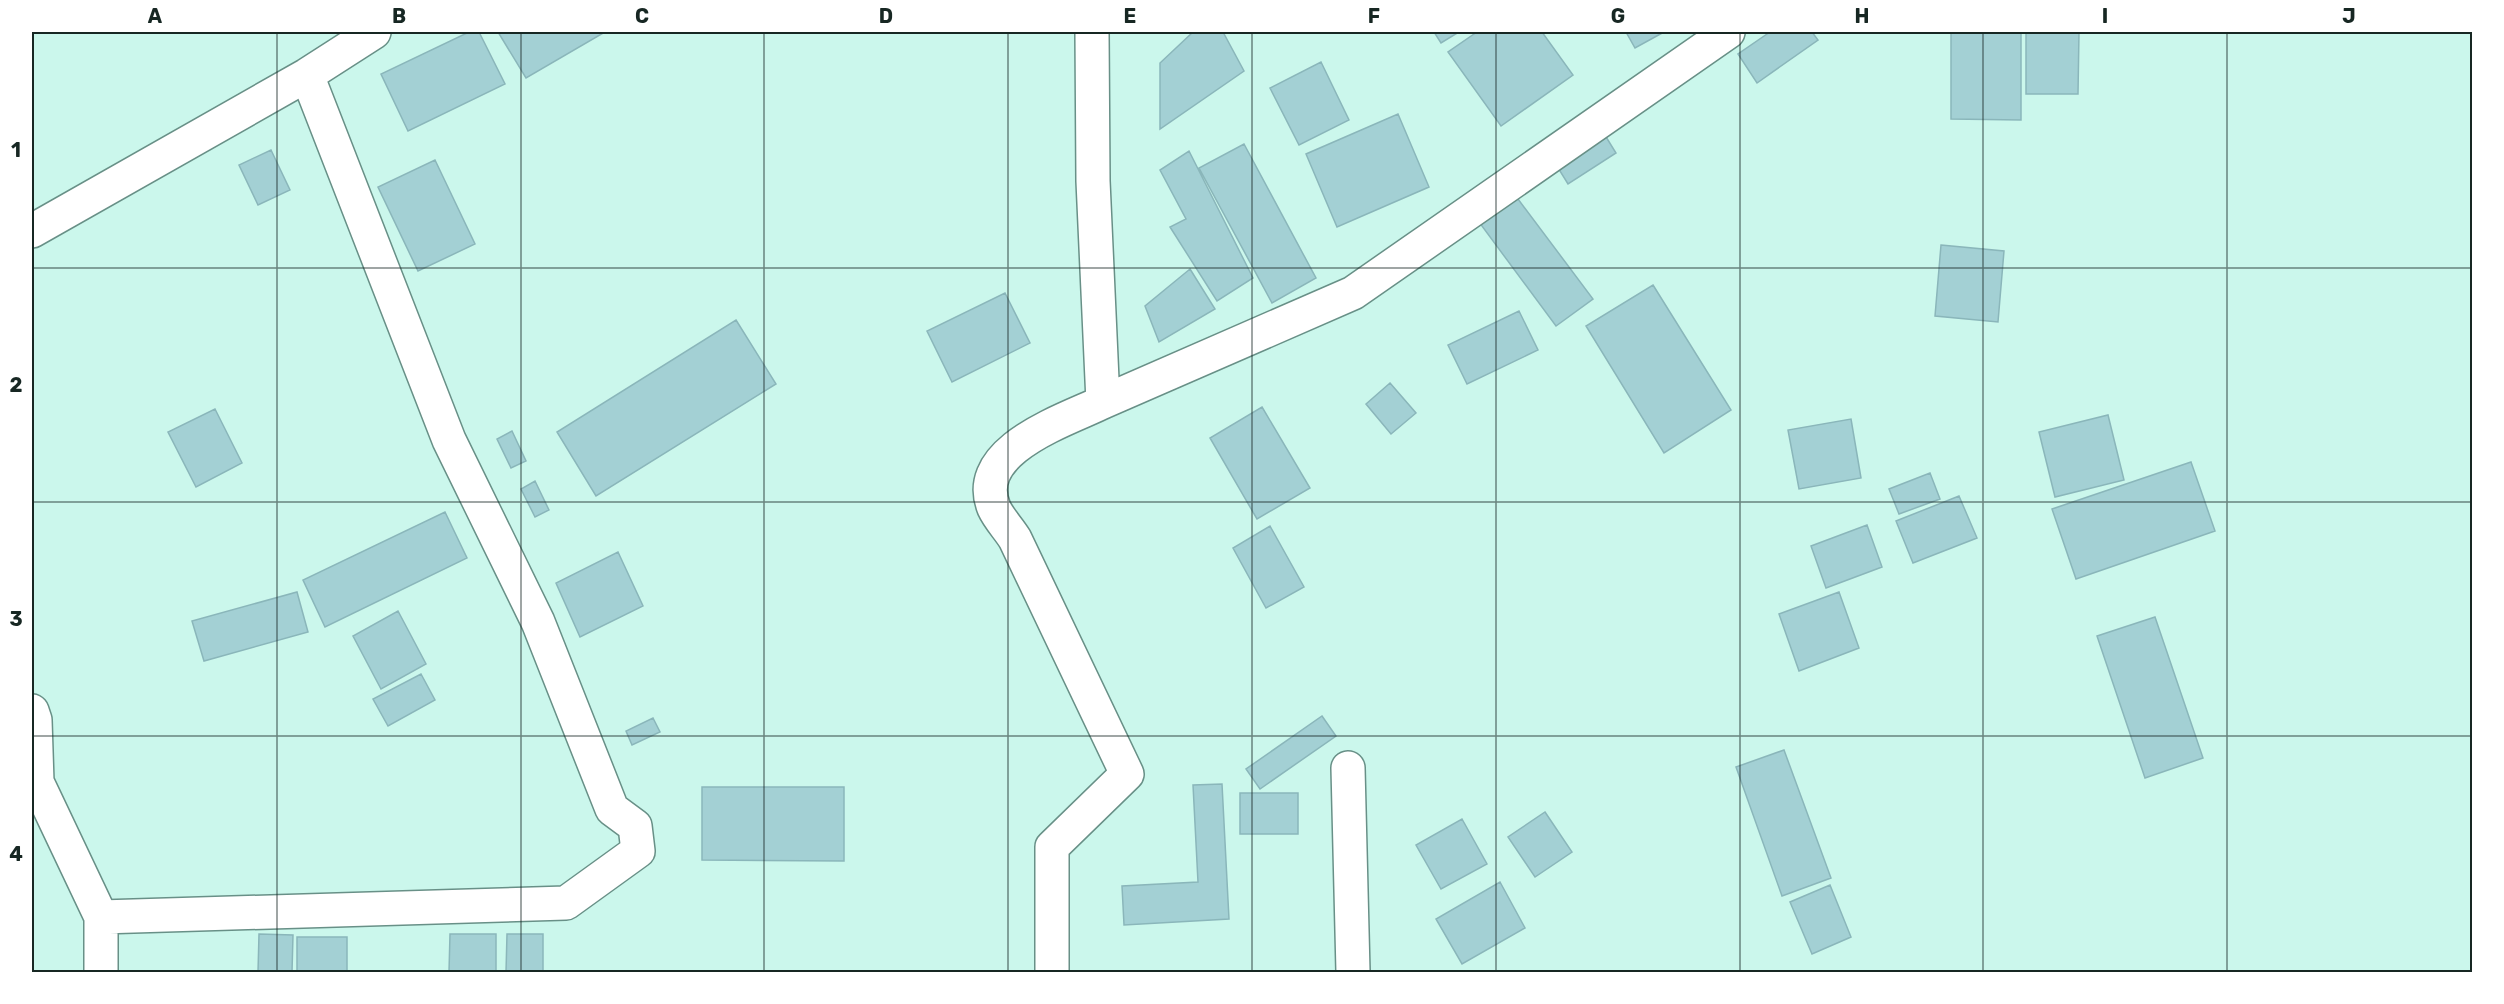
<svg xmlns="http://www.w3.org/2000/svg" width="2504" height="1004" viewBox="0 0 2504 1004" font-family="Rubik,sans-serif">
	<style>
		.building { fill: #a3d0d4; stroke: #8ab6ba; stroke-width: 1.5 }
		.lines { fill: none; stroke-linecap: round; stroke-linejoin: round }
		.street-casing { stroke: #689087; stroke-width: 36 }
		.street { stroke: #fff; stroke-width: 33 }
		.grid { fill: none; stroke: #172723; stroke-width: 1.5; stroke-opacity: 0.55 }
		.neatline { fill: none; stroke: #172723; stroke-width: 2 }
		.grid-label { font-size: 20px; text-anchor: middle; font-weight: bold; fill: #172723 }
	</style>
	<rect width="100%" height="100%" fill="#cbf7ec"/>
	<path class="building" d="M469,32h10l26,52 -97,47 -27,-57z
		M498,32h107l-79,46z
		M1193,32h30l21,39 -84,58v-66z
		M1434,32h25l-18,11z
		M1477,32h65l31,43 -72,51 -53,-74z
		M1626,32h38l-29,16z
		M1770,32h42l6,8 -61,43 -19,-29z
		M1951,32h70v88l-70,-1z
		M2026,32h53l-1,62h-52z
		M1321,62l28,58 -50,25 -29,-57z
		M1398,114l31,73 -92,40 -31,-73z
		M1603,132l13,21 -48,31 -13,-21z
		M1244,144l72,134 -44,25 -73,-135z
		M271,150l19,40 -32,15 -19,-40z
		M1189,151l64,127 -36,23 -47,-74 16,-8 -26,-49z
		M435,160l40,84 -57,27 -40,-84z
		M1512,191l81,108 -37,27 -80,-108z
		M1941,245l63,6 -6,71 -63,-6z
		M1190,269l25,40 -56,33 -14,-36z
		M1653,285l78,125 -67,43 -78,-127z
		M1005,293l25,50 -78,39 -25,-51z
		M1519,311l19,39 -71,34 -19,-39z
		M736,320l40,64 -180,112 -39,-64z
		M1390,383l26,30 -25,21 -25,-30z
		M1262,407l48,81 -53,31 -47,-81z
		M215,409l27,54 -46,24 -28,-55z
		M2108,415l16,65 -69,17 -16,-65z
		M1851,419l10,59 -62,11 -11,-59z
		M512,431l14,30 -15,7 -14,-29z
		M2191,462l24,69 -139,48 -24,-70z
		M1930,473l10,26 -41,15 -10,-25z
		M535,481l14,29 -14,7 -14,-28z
		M1959,496l18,42 -64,25 -17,-42z
		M445,512l22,46 -142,69 -22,-47z
		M1867,525l15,42 -56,21 -15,-42z
		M1270,526l34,61 -38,21 -33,-60z
		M618,552l25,54 -63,31 -24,-54z
		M297,592l11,40 -104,29 -12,-40z
		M1839,592l20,56 -60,23 -20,-57z
		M398,611l28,53 -45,25 -28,-53z
		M2155,617l48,141 -58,20 -48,-142z
		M421,674l14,26 -47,26 -15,-27z
		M1322,716l14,20 -76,53 -14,-20z
		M653,718l7,14 -28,13 -6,-14z
		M1784,750l47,128 -49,18 -46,-129z
		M1222,784l7,135 -105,6 -2,-39 76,-4 -5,-97z
		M702,787h142v74l-142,-1z
		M1240,793h58v41h-58z
		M1545,812l27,40 -37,25 -27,-40z
		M1462,819l25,45 -46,25 -25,-44z
		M1500,882l25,46 -63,36 -26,-45z
		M1830,885l21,52 -39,17 -22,-52z
		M259,934l34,1 -1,37h-34z
		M450,934h46v38h-47z
		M507,934h36v38h-37z
		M297,937h50v35h-50z"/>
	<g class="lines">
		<defs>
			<path id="street" d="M32,231l275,-156 67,-43
				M1103,402l250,-109 375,-261
				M32,711l3,9 2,62 64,135v55
				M1348,768l5,204
				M101,917l465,-14 72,-52 -3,-25 -23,-17 -74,-187 -89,-182 -142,-365
				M1052,972v-125l75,-73 -112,-235c-6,-10 -16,-20 -21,-31 -24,-58 72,-88 109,-106l-10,-221 -1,-149"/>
		</defs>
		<use href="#street" class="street-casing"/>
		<use href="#street" class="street"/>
	</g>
	<path class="grid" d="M277,32v940M521,32v940M764,32v940M1008,32v940M1252,32v940M1496,32v940M1740,32v940M1983,32v940M2227,32v940M32,268h2440M32,502h2440M32,736h2440"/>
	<rect width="2504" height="1004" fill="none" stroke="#ffffff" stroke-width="66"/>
	<rect x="33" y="33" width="2438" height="938" class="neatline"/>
	<g class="grid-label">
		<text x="155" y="23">A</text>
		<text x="399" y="23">B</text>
		<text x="642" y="23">C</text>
		<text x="886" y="23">D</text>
		<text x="1130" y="23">E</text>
		<text x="1374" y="23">F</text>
		<text x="1618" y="23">G</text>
		<text x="1862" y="23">H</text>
		<text x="2105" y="23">I</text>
		<text x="2349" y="23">J</text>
		<text x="16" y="157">1</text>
		<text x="16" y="392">2</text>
		<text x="16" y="626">3</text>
		<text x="16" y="861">4</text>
	</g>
</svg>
